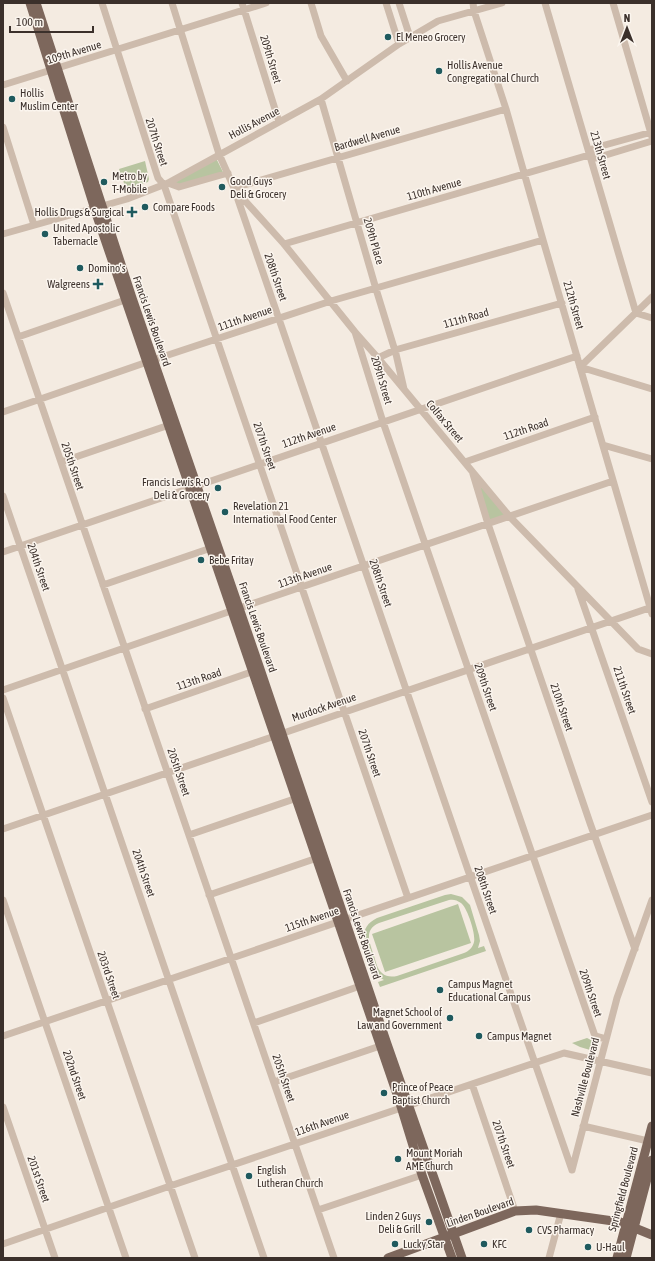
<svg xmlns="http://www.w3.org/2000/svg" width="655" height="1261" viewBox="0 0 655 1261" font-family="'Asap Condensed',sans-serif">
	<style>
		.green { fill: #b8c4a0; fill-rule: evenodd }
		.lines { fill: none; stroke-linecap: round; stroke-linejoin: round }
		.minor { stroke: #cdbbac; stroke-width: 7 }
		.major { stroke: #7d675c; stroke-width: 9 }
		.poi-dot { fill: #1f5a5e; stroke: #fbf5ee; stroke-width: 1.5 }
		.labels { text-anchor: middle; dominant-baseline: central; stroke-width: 3; stroke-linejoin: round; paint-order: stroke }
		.poi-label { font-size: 11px; fill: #3b302b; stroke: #fbf5ee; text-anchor: start }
		.street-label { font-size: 11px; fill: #3b302b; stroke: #fbf5ee }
	</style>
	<rect width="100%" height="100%" fill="#f4ebe1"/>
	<path class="green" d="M216,158l7,14 -44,13 -5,-2z
		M145,161l4,18 -1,3 -22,7 -7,-20z
		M477,482l31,34 -19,7z
		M451,894l11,3 8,8 9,30 1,6 -2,7 6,-2 2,5 -106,36 -2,-5 6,-2c-10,-5 -12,-14 -15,-23 -6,-16 -10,-30 8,-39l68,-23zM449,900c4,-1 8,0 12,3 6,4 15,31 13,39 -1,5 -5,9 -10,11l-67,23c-5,1 -11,1 -15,-3 -5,-4 -6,-11 -8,-17 -4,-13 -11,-26 5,-33z
		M458,904l13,39 -86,29 -13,-38z
		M587,1038l12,6 -2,8 -17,-5 -8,-4z"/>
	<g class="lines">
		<path class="minor" d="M102,3l56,175 6,7 244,713
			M172,3l47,151 15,34 234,682 104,300
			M242,3l37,119
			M311,3l10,33 26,45
			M386,3l13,41
			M399,3l11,34
			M473,3l1,8 32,98 37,131 109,374
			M545,3l91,310 16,5
			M613,3l39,134
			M3,85l263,-82
			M321,99l55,190 20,65 8,35
			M3,127l31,98
			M589,155l5,-7 58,-16
			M168,183l11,4 49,-14
			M234,188l272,-79
			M237,192l47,52 71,88 23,26 132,159 128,132 14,5
			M3,234l124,-35 41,-16 153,-84 78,-55 39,-23 64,-18
			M284,244l305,-89 7,3 56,-17
			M3,293l331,965
			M652,297l-72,70 72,22
			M355,332l28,90 212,614 11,3
			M18,337l107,-37
			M378,358l17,-8 167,-47
			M3,412l150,-52 178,-59 212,-61
			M603,445l49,14
			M61,462l111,-38
			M465,462l130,-45
			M473,474l15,50 102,299 45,126
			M3,496l261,762
			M3,552l574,-196
			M103,585l111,-38
			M578,589l74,213
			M3,690l228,-79 382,-130
			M3,698l192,560
			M145,709l112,-39
			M3,829l649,-222
			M189,835l111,-38
			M209,895l111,-38
			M3,900l123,358
			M254,1023l109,-38
			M3,1036l649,-221
			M274,1082l112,-38
			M472,1084l43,127
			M3,1107l52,151
			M583,1126l65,15
			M572,1170l45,-172 35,-98
			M318,1210l104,-35
			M3,1244l167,-58 394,-133 88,20
			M549,1258l12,-45"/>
		<path class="major" d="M30,3l67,213 302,884 23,75 30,83
			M36,3l96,295 128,371 127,375 75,214
			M388,1258l127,-47 21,-1 84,12 32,13
			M617,1258l35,-132
			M626,1258l26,-98"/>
	</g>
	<g class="poi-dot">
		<circle cx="388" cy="37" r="4"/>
		<circle cx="439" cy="71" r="4"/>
		<circle cx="12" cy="99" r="4"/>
		<circle cx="104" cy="182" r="4"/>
		<circle cx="222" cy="187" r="4"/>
		<circle cx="145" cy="207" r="4"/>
		<path d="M130 206h4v4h4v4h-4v4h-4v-4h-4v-4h4z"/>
		<circle cx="45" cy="234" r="4"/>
		<circle cx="80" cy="268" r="4"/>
		<path d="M96 278h4v4h4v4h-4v4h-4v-4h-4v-4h4z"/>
		<circle cx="218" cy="488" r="4"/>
		<circle cx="225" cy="512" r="4"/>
		<circle cx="201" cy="560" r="4"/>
		<circle cx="440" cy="990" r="4"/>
		<circle cx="450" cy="1018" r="4"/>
		<circle cx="479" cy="1036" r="4"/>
		<circle cx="384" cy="1093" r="4"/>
		<circle cx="398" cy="1159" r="4"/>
		<circle cx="249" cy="1176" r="4"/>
		<circle cx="429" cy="1222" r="4"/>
		<circle cx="529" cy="1230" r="4"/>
		<circle cx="395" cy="1244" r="4"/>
		<circle cx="484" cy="1244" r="4"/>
		<circle cx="588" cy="1247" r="4"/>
	</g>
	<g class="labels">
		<g class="poi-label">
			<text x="396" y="37">El Meneo Grocery</text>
			<text x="447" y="65">Hollis Avenue<tspan x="447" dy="13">Congregational Church</tspan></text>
			<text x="20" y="93">Hollis<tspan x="20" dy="13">Muslim Center</tspan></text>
			<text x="112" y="176">Metro by<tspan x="112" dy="13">T-Mobile</tspan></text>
			<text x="230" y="181">Good Guys<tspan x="230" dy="13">Deli &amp; Grocery</tspan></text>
			<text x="153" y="207">Compare Foods</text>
			<text x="124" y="212" text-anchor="end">Hollis Drugs &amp; Surgical</text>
			<text x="53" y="228">United Apostolic<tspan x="53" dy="13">Tabernacle</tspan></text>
			<text x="88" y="268">Domino's</text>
			<text x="90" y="284" text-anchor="end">Walgreens</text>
			<text x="210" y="482" text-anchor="end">Francis Lewis R-O<tspan x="210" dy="13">Deli &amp; Grocery</tspan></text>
			<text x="233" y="506">Revelation 21<tspan x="233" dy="13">International Food Center</tspan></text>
			<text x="209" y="560">Bebe Fritay</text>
			<text x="448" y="984">Campus Magnet<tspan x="448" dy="13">Educational Campus</tspan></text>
			<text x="442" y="1012" text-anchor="end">Magnet School of<tspan x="442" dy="13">Law and Government</tspan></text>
			<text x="487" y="1036">Campus Magnet</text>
			<text x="392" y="1087">Prince of Peace<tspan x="392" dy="13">Baptist Church</tspan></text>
			<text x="406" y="1153">Mount Moriah<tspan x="406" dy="13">AME Church</tspan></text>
			<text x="257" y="1170">English<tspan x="257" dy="13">Lutheran Church</tspan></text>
			<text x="421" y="1216" text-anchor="end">Linden 2 Guys<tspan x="421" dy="13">Deli &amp; Grill</tspan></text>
			<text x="537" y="1230">CVS Pharmacy</text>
			<text x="403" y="1244">Lucky Star</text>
			<text x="492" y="1244">KFC</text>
			<text x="596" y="1247">U-Haul</text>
		</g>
		<g class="street-label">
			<text transform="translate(74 52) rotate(-17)">109th Avenue</text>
			<text transform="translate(271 59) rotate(73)">209th Street</text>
			<text transform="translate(254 123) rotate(-28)">Hollis Avenue</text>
			<text transform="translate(367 138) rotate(-16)">Bardwell Avenue</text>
			<text transform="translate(157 142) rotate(72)">207th Street</text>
			<text transform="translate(601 155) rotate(74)">213th Street</text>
			<text transform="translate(434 189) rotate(-16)">110th Avenue</text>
			<text transform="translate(374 241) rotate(74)">209th Place</text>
			<text transform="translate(276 277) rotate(71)">208th Street</text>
			<text transform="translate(574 305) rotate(74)">212th Street</text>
			<text transform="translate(245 318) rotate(-19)">111th Avenue</text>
			<text transform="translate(466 318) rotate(-16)">111th Road</text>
			<text transform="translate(152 321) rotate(71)">Francis Lewis Boulevard</text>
			<text transform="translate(382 380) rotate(73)">209th Street</text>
			<text transform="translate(445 421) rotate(50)">Colfax Street</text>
			<text transform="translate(526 429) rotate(-19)">112th Road</text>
			<text transform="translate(309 435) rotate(-19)">112th Avenue</text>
			<text transform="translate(265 446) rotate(71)">207th Street</text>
			<text transform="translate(73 466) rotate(71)">205th Street</text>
			<text transform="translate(39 567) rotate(71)">204th Street</text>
			<text transform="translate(305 575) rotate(-19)">113th Avenue</text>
			<text transform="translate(381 583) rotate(71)">208th Street</text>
			<text transform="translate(258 627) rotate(71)">Francis Lewis Boulevard</text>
			<text transform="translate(199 679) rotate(-19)">113th Road</text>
			<text transform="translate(486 687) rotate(71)">209th Street</text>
			<text transform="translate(625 690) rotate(71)">211th Street</text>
			<text transform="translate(324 707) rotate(-19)">Murdock Avenue</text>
			<text transform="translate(562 707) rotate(71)">210th Street</text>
			<text transform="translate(370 753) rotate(71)">207th Street</text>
			<text transform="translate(179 772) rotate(71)">205th Street</text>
			<text transform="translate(144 873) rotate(71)">204th Street</text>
			<text transform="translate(486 890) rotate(71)">208th Street</text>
			<text transform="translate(312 919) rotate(-19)">115th Avenue</text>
			<text transform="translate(362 934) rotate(71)">Francis Lewis Boulevard</text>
			<text transform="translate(109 975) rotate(71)">203rd Street</text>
			<text transform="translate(591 993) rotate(71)">209th Street</text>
			<text transform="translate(75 1075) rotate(71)">202nd Street</text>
			<text transform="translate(585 1077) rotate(-75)">Nashville Boulevard</text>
			<text transform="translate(284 1078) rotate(71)">205th Street</text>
			<text transform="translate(322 1123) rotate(-19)">116th Avenue</text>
			<text transform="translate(504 1144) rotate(71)">207th Street</text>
			<text transform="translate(39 1179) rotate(71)">201st Street</text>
			<text transform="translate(623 1189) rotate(-75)">Springfield Boulevard</text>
			<text transform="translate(480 1212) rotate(-19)">Linden Boulevard</text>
		</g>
	</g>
	<rect width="655" height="1261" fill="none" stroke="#3b302b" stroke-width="8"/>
	<g transform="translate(627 28)" stroke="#fbf5ee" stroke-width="3" paint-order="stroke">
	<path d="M0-3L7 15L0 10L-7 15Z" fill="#3b302b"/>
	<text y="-6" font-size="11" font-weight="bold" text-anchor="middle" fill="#3b302b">N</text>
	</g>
	<path d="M10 26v6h83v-6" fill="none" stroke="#3b302b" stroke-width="2"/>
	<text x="16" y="26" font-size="12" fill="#3b302b" stroke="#fbf5ee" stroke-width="3" paint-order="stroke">100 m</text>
</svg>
